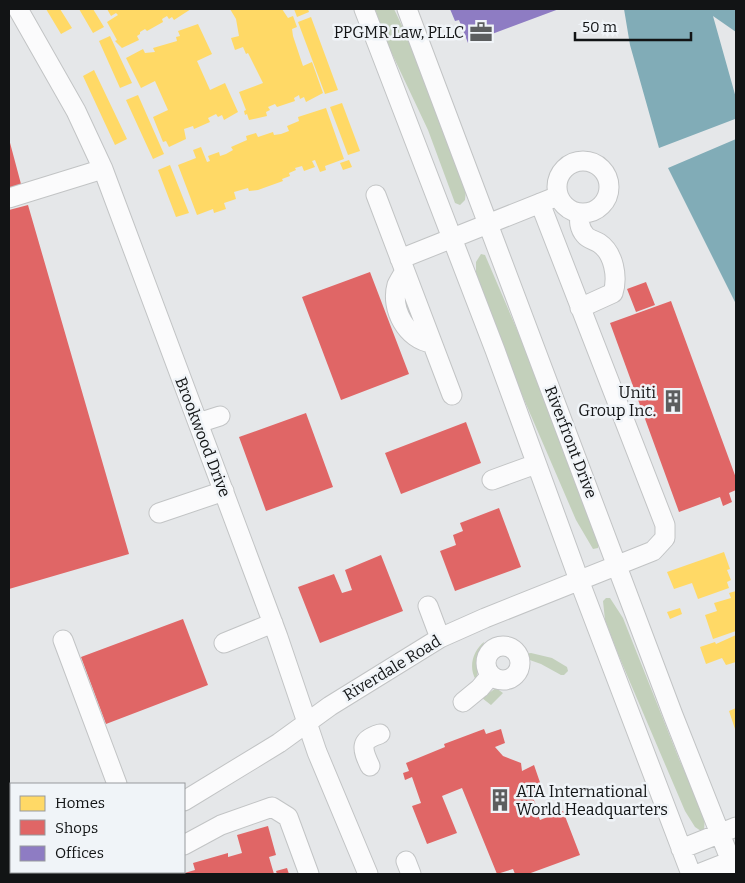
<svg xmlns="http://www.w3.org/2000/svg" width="745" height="883" viewBox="0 0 745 883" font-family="Bitter,serif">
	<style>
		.green { fill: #c3d0bb }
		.water { fill: #81acb7 }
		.homes { fill: #ffd966 }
		.shops { fill: #e06666 }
		.offices { fill: #8e7cc3 }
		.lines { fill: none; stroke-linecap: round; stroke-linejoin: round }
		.minor-casing { stroke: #c2c4c5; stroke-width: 21 }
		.minor { stroke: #fbfbfc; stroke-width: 19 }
		.labels { text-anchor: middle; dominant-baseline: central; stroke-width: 5; stroke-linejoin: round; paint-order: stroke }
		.poi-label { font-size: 16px; fill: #121415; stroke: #f0f4f8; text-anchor: end }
		.street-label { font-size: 16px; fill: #121415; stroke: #f0f4f8 }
	</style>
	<rect width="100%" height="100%" fill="#e5e7e9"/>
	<path class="green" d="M375,9h19l32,67 40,113 -1,11 -5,5 -5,-2 -27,-73 -42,-89z
		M481,254l4,1 69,161 45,125 -1,7 -5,1 -17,-29 -72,-167 -28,-78v-13z
		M606,598h4l13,20 56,141 26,57 -1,14 -3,1 -6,-4 -10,-16 -67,-157 -13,-34 -2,-19z
		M484,642l-8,38c-8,-13 -3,-29 8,-38z
		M531,653l21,5 15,9 1,4 -4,4h-3l-20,-11 -17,-6 -1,-4z
		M496,688l7,5 -12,12 -9,-7z"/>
	<path class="water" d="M624,9h112v23l-23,-16 23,82 -1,21 -76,29 -29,-103z
		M736,139v165l-68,-136z"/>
	<path class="homes" d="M46,9h14l12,19 -11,6z
		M79,9h14l11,18 -11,6z
		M107,9h84l-17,11 -2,-3 -3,2 -2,-3 -5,3 1,3 -16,9 -2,-2 -5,3v2l-3,2 2,4 -17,8 -7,-7 2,-1 -10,-18 11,-7 -2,-2 -5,3z
		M230,9h52l6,9 5,-2 4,11 -5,2 1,7 10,30 9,-4 11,31 -17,9 -2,-5 -4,2 -1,-4 -5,3 1,3 -18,6 -2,-3 -7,3 2,3 -4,2 1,4 -18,4 -2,-6 -2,1 -1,-4 2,-1 -7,-18 24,-9 -15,-30 -2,1 -3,-7 -8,3 -4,-12 8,-2 -3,-17z
		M294,9h14l1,3 -12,5z
		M311,17l27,73 -13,4 -27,-72z
		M198,24l14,30 -15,7 13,29 15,-7 13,29 -14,8 -2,-5 -4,2 -2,-3 -8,4 2,4 -16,7 -1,-3 -9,3 2,10 -17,8 -3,-6 -3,1 -10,-25 15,-7 -13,-29 -14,7 -15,-30 17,-9 2,4 10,-1 -2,-4 24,-7 -1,-4 4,-1 -2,-5z
		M110,36l22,47 -12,5 -21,-47z
		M94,70l33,69 -12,6 -32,-69z
		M138,95l26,59 -11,5 -27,-59z
		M342,103l18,48 -12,4 -18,-48z
		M326,108l18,51 -19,7 1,4 -6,2 -5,-12 -3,1 3,6 -11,4 -2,-5 -7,2 1,2 -7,3 1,3 -8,3 1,2 -25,9 -9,1 -1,-3 -14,4 2,7 -12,4 2,6 -12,4 -1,-4 -16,6 -19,-50 18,-7 -3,-8 8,-3 6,15 3,-1 -2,-5 11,-4 1,4 6,-2 7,-4 -2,-3 16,-7 -1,-4 10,-3 2,4 15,-5 1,3 7,-1 8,-3 -2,-5 12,-5 -1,-4z
		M349,160l3,7 -9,3 -3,-7z
		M170,165l19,48 -13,4 -18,-47z
		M724,552l6,17 -3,1 4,10 -4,2 2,6 -31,11 -6,-16 -18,6 -7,-17z
		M736,591v40l-23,8 -8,-24 12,-4 -3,-8 17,-5 -2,-5z
		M680,608l2,6 -12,5 -3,-7z
		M736,635v27l-10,3 -4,-7 -16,6 -6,-17 15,-5 1,2z
		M736,708v24l-7,-21z"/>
	<path class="shops" d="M9,139l12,45 -12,4z
		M28,205l101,349 -120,35v-379z
		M370,272l39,102 -68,26 -39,-103z
		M646,282l9,23 -19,7 -9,-23z
		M671,301l65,177v12l-7,3 3,9 -9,4 -3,-9 -41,15 -69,-189z
		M306,413l27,74 -67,24 -27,-74z
		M466,422l15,41 -80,31 -16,-41z
		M499,508l22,59 -66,24 -15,-40 16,-6 -3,-10 10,-4 -3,-8z
		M381,555l22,56 -83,32 -22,-56 36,-13 8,19 10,-3 -7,-20z
		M183,619l25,66 -102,39 -25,-67z
		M484,729l2,5 15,-5 4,14 -10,4 8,9 18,7 1,8 12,-6 10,29 -11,4 7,16 -2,1 2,5 23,-9 17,44 -52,19h-13l-2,-5 -16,5 -35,-86 -20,8 15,37 -30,11 -15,-38 9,-3 -9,-26 -7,3 -2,-7 6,-2 -3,-8 39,-16 -1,-3z
		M268,826l8,29 -7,2 5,17h-93l14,-4 -2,-7 35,-10v4l14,-4 -5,-18z
		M287,868l2,6h-12l-1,-3z"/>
	<path class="offices" d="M450,9h109l-91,34 -9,-23 -4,1z"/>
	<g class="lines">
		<defs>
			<path id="minor" d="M18,9l58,102 27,58 175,468 39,115 51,122
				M364,9l131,341 84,230 112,294
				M407,9l266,706 63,159
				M557 187a26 26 0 1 1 52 0a26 26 0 1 1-52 0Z
				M376,195l76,200
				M9,198l94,-29
				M580,213c-1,8 -1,15 5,22 3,4 9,5 14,8 15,10 19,34 14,50l-33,15
				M400,259l158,-63
				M405,271c-3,5 -6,10 -8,14 -7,24 10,55 35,58
				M198,423l22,-7
				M492,480l44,-16
				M159,513l65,-22
				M428,606l12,32
				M63,640l54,144
				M224,643l49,-20
				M486 663a17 17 0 1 1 34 0a17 17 0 1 1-34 0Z
				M463,702l17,-14 11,-13
				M370,766c-8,-17 -11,-26 10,-32
				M184,801l95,-58 51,-37 110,-68 45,-20 168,-67 12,-13v-13l-125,-322
				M184,845l37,-20 51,-18 16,10 21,57
				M681,849l55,-22
				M406,861l5,13
				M9,870l2,-1
				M32,872v2
				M114,874l8,-2
				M698,874l38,-15"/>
		</defs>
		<use href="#minor" class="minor-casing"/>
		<use href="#minor" class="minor"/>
	</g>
	<defs>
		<symbol id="office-bare" viewBox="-9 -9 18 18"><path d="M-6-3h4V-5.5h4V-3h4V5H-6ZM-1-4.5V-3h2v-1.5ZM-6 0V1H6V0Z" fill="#5c5e5f" stroke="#f0f4f8" stroke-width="2.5" paint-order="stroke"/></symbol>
		<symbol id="building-bare" viewBox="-9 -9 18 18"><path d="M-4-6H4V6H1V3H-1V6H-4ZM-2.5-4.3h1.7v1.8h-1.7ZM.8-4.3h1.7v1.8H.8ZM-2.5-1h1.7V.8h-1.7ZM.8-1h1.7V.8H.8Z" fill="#5c5e5f" stroke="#f0f4f8" stroke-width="2.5" paint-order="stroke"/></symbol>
	</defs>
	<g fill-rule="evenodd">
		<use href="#office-bare" x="465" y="16" width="32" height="32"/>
		<use href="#building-bare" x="657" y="385" width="32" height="32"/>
		<use href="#building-bare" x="484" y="784" width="32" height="32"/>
	</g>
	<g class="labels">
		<g class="poi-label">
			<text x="464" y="32">PPGMR Law, PLLC</text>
			<text x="656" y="392">Uniti<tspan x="656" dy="18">Group Inc.</tspan></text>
			<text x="516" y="791" text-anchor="start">ATA International<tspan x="516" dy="18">World Headquarters</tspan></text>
		</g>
		<g class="street-label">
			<text transform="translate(203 437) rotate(69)">Brookwood Drive</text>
			<text transform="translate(571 442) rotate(69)">Riverfront Drive</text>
			<text transform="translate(392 668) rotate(-31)">Riverdale Road</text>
		</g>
	</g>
	<rect width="745" height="883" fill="none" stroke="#121415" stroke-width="20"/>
	<rect x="10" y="783" width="175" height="90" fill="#f0f4f8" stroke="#979a9d"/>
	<rect x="20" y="796" width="25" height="15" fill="#ffd966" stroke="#979a9d"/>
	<text x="55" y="808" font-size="15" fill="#121415">Homes</text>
	<rect x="20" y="820" width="25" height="15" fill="#e06666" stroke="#979a9d"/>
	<text x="55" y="833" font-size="15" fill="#121415">Shops</text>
	<rect x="20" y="846" width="25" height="15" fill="#8e7cc3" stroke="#979a9d"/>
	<text x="55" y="858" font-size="15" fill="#121415">Offices</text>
	<path d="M575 32v8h116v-8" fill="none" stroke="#121415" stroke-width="2.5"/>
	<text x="582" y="32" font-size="15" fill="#121415" stroke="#f0f4f8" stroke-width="4" paint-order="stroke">50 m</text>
</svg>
